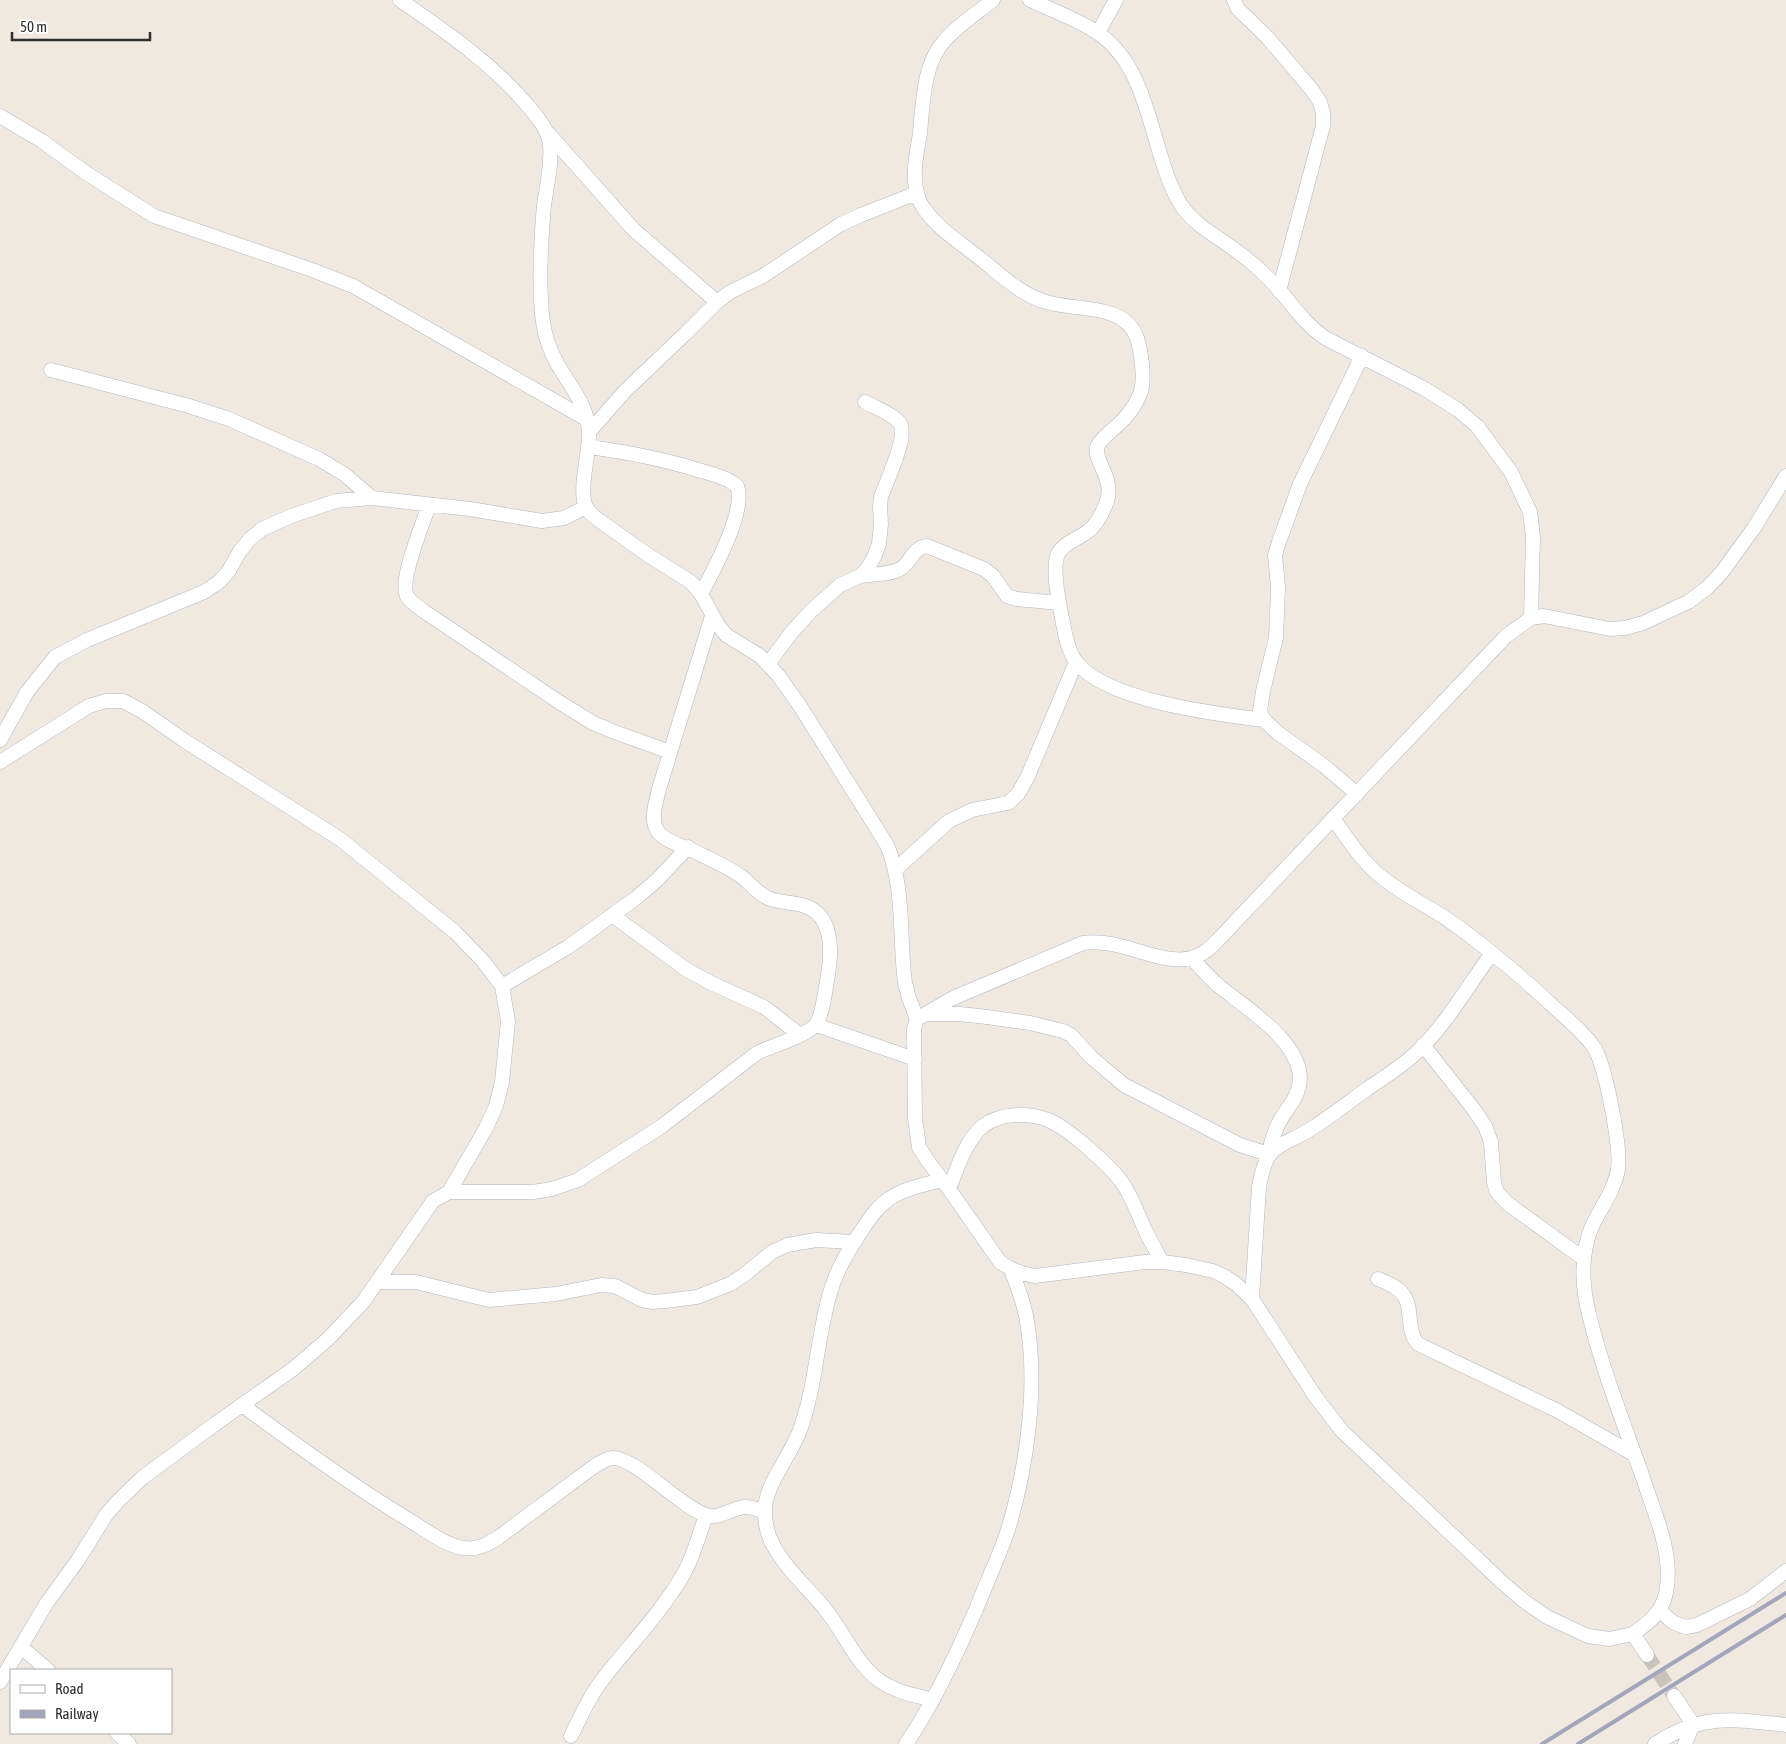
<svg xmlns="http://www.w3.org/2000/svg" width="1786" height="1744" viewBox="0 0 1786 1744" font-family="'Asap Condensed',sans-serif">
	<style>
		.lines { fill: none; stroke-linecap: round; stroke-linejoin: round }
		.minor-tunnel { stroke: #c8c4bd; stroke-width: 14; stroke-dasharray: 14 7; stroke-linecap: butt }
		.minor-casing { stroke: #b4b7c1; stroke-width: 15 }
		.minor { stroke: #fff; stroke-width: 14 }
		.rail { stroke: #a3a6b8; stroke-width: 4 }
	</style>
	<rect width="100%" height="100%" fill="#efe9e1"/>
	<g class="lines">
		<path class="minor-tunnel" d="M1647,1655l27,41"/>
		<defs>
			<path id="minor" d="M400,0c46,32 92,63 128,106 10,12 20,23 22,39 2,19 -3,40 -6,60 -3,35 -6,82 -1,117 2,15 7,29 15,43 12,21 30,41 31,67 1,20 -11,58 -3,75 3,6 9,10 14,14l48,34 43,27 10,12 17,31 8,10 34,21 18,19 22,31 87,139c18,42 12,94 18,138l4,15 8,21
				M993,0c-16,13 -35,25 -49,41 -21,24 -21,62 -24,92 -3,20 -9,43 -2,63 1,5 4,10 7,14 14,19 34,32 52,46 21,16 41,37 66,45 29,11 81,0 94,37 4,13 8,40 4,53 -3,10 -10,20 -17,28 -7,8 -20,16 -26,26 -7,14 17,32 9,56 -4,11 -10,24 -20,31 -9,7 -24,11 -29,22 -6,14 0,44 3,59 3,15 6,38 16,50 31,38 139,51 187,57
				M1030,0c22,10 49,20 68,33 55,38 51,119 83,172 10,15 25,25 40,35 15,10 31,22 44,35 22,20 34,45 60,63l100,51 33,21 19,16 34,46 19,40 3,25 -2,81
				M1234,0l4,9 29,28 45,53 8,12 3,11v13l-44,165
				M1098,33l18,-33
				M0,116l42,25 44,32 68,43 158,54 41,16 235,134
				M548,133l85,96 84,73
				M51,370l138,36 40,13 90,40 25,15 28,24
				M589,432l36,-41 60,-57 32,-32 13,-10 33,-16 78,-52 20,-9 56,-22
				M589,447c37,5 74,12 109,23 14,4 28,7 39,16 10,24 -24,85 -36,108
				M429,505c-6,18 -28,71 -23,88 1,7 10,12 16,17l137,92 34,21 19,8 58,21
				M860,576c12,-2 30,-1 40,-7 12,-7 12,-21 27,-23l57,23 9,7 14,20 10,3 42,4
				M768,664l23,-31 20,-22 29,-26 20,-9 7,-7 7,-12 5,-13 2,-20 -1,-18 1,-9c5,-15 29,-63 18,-75 -8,-9 -23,-14 -34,-20
				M0,740l27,-48 28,-35 32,-17 117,-48 15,-10 9,-10 12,-21 10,-12 12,-10 29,-13 45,-15 36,-3 98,11 72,12 22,-3 22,-11
				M0,762l89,-56 17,-5h17l19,10 43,30 155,98 115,93 28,29 19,25 6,35 -6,61 -6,24 -10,22 -37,64
				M1357,794l-34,-29 -45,-32 -14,-13 -4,-9 3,-20 13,-53 2,-51 -3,-32 4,-13 21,-58 62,-128
				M1333,818c14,20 28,42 46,57 24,20 53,33 78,51 34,25 66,52 97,81 14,13 31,26 41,42 11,20 26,97 23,120 -3,19 -15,36 -24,53 -15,31 -12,68 -3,100 13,52 33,102 51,153 12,38 32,78 24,118 -4,20 -18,30 -33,41
				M896,869l53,-48 23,-11 36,-7 10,-9 10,-18 48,-114
				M612,915l75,55 24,13 53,24 36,28
				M502,986l66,-39 68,-49 21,-18 31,-33
				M926,1014h34l27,3 43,6 33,8 8,4 21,23 32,27 116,60 28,9c4,-12 6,-24 13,-35 7,-12 15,-19 18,-33 9,-41 -55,-79 -80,-100 -10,-8 -18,-18 -27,-28
				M816,1025l99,34
				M1423,1045l52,66 10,15 6,16 3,41 3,9 10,11 77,56
				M949,1189c8,-20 16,-48 34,-63 17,-13 46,-14 65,-6 20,8 60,44 73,61 11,15 17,34 25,51 5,10 11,20 16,30
				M1378,1279c7,3 15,6 21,11 17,15 5,38 19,54l138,66 79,45
				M377,1282h39l73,18 67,-6 45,-9 14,1 27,14 11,2 12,-1 32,-4 33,-13 14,-9 28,-23 15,-7 29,-5 38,2
				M1252,1299l7,-112c8,-47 21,-38 55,-60 18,-12 35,-25 53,-38 16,-11 34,-22 49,-36 30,-28 52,-67 76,-100
				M242,1405c54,40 109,80 167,115 17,10 35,25 55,28 14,2 24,-4 35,-11l90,-67c6,-4 15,-11 23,-12 22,-2 68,49 94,57 14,5 26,-8 40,-8 6,0 13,3 19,5
				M1660,1611l14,12 12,4 11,-2 53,-26 36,-28
				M21,1647l27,23
				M1647,1655l-14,-21 -24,5 -21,-3 -41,-19 -23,-16 -20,-17 -162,-153 -27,-35 -63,-97 -16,-15 -12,-8 -11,-5 -27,-6 -24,-3h-17l-110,14c-14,-2 -24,-6 -35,-14l-51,-73 -22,-29 -8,-13 -4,-29 -1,-89 3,-10 36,-21 130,-55c37,-6 76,23 108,15 11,-2 19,-10 26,-17l289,-305 25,-18 13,-2 66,13 15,-1 18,-5 45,-21 19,-14 15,-16 32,-44 32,-52
				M0,1682l46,-78 32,-44 28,-45 12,-14 24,-23 73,-54 78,-55 35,-30 35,-37 70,-101 16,-9h84l19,-3 26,-9 84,-54 95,-73c14,-7 53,-18 60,-30 7,-14 8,-33 11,-48 4,-24 5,-60 -23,-69 -11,-4 -25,-3 -37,-8 -11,-5 -17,-14 -26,-21 -12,-9 -26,-15 -40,-22 -11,-6 -36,-13 -43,-22 -10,-12 -3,-30 0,-44l53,-173
				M1674,1696l19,28 -8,20
				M933,1700c-19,-5 -37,-8 -53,-19 -24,-17 -36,-49 -55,-72 -17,-21 -39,-40 -52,-64 -5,-9 -8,-22 -8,-33 -1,-27 26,-56 35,-82 16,-44 17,-92 30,-137 6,-21 16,-39 28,-57 9,-13 17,-28 31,-37 15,-11 35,-14 53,-19
				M117,1733l12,11
				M571,1736c10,-19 18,-40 32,-57 27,-35 59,-67 81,-106 10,-18 15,-38 22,-58
				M906,1744c29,-43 51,-90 71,-137 10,-25 21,-49 30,-74 20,-64 32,-150 19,-217 -3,-16 -9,-31 -15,-46
				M1655,1744c47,-31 79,-25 131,-19"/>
		</defs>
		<use href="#minor" class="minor-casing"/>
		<use href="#minor" class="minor"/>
		<path class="rail" d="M1542,1744l244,-151
			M1578,1744l208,-129"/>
	</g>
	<rect x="10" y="1669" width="162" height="65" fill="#ffffff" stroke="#ababab"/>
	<rect x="20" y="1685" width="25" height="8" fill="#ffffff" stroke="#ababab"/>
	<text x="55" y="1694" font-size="15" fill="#2e2e2e">Road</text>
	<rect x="20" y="1710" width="25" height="8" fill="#a3a6b8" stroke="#ababab"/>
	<text x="55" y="1719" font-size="15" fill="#2e2e2e">Railway</text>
	<path d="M12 32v8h138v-8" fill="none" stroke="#2e2e2e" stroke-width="2.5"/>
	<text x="20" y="32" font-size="15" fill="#2e2e2e" stroke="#ffffff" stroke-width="4" paint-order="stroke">50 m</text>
</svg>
